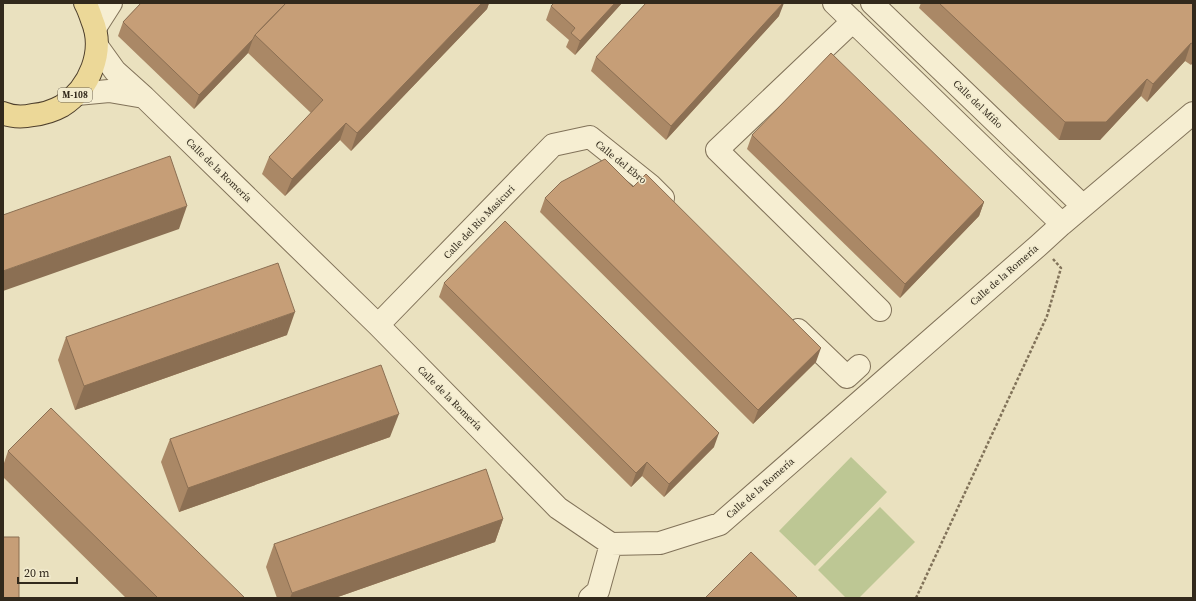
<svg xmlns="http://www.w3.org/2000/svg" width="1196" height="601" viewBox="0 0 1196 601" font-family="'Source Serif 4',serif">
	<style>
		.green { fill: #bdc794 }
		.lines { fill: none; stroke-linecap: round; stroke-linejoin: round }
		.minor-casing { stroke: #817259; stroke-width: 24 }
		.major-casing { stroke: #4f402d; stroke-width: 24 }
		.path { stroke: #817259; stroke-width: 2.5; stroke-dasharray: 3 2; stroke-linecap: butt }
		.minor { stroke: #f6eed2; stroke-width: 22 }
		.major { stroke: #ecd898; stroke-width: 22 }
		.wall { fill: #a86 }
		.shaded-wall { fill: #8b6f53 }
		.building { fill: #c69e77; stroke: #8b6f53 }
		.labels { text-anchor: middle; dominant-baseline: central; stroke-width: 3; stroke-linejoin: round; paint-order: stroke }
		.shield { fill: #f2ebce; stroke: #6c6351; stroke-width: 1 }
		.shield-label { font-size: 9px; font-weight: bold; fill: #32291c }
		.street-label { font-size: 10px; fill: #32291c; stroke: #f2ebce }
	</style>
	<rect width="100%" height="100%" fill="#eae1bf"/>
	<path class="green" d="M851,457l36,35 -72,74 -36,-35z
		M880,507l35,35 -56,56h-13l-28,-28z"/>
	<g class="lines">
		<defs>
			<path id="minor" d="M834,3l228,221
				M872,3l211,203
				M853,21l-136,129 163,160
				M95,28l16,-25
				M97,46l18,25 29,26 234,228 180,183 53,36 49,-1 60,-19 319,-279 23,-21 131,-111
				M77,94l32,-3 35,6
				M378,325l175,-180 37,-8 60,48 13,13
				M798,330l49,47 12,-11
				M590,598l8,-7 13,-47"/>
			<path id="major" d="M3,113c9,4 21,4 30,2 10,-1 20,-4 29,-9 28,-18 43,-55 30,-86 -2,-6 -4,-12 -7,-17"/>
		</defs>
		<use href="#minor" class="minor-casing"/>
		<use href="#major" class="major-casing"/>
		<path class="path" d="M916,598l131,-282 14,-48 -8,-9"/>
		<use href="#minor" class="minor"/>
		<use href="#major" class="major"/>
	</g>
	<path class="wall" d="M141,3h348l-2,6 -136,142 -11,-11 -55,56 -23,-22 7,-17 42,-44 -63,-60 -54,56 -76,-73 5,-14z
		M554,3h68l-47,52 -9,-8 3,-7 -23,-20 5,-14z
		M921,3h272v59l-2,3 -6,-4 -38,41 -6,-6 -41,44h-41l-140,-132z
		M779,16l-113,124 -75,-69 5,-14z
		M752,135l232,67 -5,14 -79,82 -153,-149z
		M633,187l183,175 -63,62 -213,-212 5,-14z
		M444,283l270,164 -50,50 -22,-21 -11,11 -192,-190z
		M287,335l-212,75 -17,-50 8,-23z
		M390,437l-211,75 -18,-50 9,-23z
		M8,451l237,147h-119l-123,-121v-11z
		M503,519l-8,23 -160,56h-58l-11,-31 8,-23z"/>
	<path class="shaded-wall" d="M482,3h7l-2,6 -136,142 6,-18z
		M615,3h7l-47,52 5,-14z
		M783,3h1l-5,13 -113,124 5,-14z
		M253,39l-5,14 -54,56 5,-14z
		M1191,43l-6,18 -38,41 6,-18z
		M1193,58v4l-2,3z
		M1147,79l-6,17 -41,44h-41l6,-18z
		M346,123l-6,17 -55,56 7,-17z
		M984,202l-5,14 -79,82 5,-14z
		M187,206l-8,23 -176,62v-20z
		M295,312l-8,23 -212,75 9,-24z
		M821,348l-5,14 -63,62 5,-14z
		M399,414l-9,23 -211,75 9,-24z
		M719,433l-5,14 -50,50 5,-13z
		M647,462l-5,14 -11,11 5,-14z
		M503,519l-8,23 -160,56h-45l2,-5z"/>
	<path class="building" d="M141,3h145l-31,32 -2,4 -54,56 -76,-73z
		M286,3h196l-125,130 -11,-10 -54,56 -23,-22 54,-57 -68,-65z
		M554,3h61l-35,38 -9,-8 4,-5 -24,-22z
		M646,3h137l-112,123 -75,-69z
		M939,3h254v41l-2,-1 -38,41 -6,-5 -41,43h-41z
		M831,53l153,149 -79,82 -153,-149z
		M170,156l17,50 -184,65v-56z
		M605,159l28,28 13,-13 175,174 -63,62 -213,-212 16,-16z
		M505,221l214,212 -50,51 -22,-22 -11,11 -192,-190z
		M278,263l17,49 -211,74 -18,-49z
		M381,365l18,49 -211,74 -18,-49z
		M51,408l194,190h-87l-150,-147z
		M486,469l17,50 -211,74 -18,-49z
		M3,537h16v61h-16z
		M751,552l47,46h-93z"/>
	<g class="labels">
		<rect class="shield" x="58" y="88" width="34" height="14" rx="3"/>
		<g class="shield-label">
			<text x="75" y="95">M-108</text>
		</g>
		<g class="street-label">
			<text transform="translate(978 104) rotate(44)">Calle del Miño</text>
			<text transform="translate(621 162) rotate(39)">Calle del Ebro</text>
			<text transform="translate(219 170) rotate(44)">Calle de la Romería</text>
			<text transform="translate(479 222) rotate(-46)">Calle del Río Masicuri</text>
			<text transform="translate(1004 275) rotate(-41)">Calle de la Romería</text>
			<text transform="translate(450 398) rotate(45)">Calle de la Romería</text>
			<text transform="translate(760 488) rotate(-41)">Calle de la Romería</text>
		</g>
	</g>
	<rect width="1196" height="601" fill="none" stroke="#32291c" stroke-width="8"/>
	<path d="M18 577v6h59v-6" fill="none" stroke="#32291c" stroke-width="2"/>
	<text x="24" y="577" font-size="12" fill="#32291c" stroke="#f2ebce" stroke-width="3" paint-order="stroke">20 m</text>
</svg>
